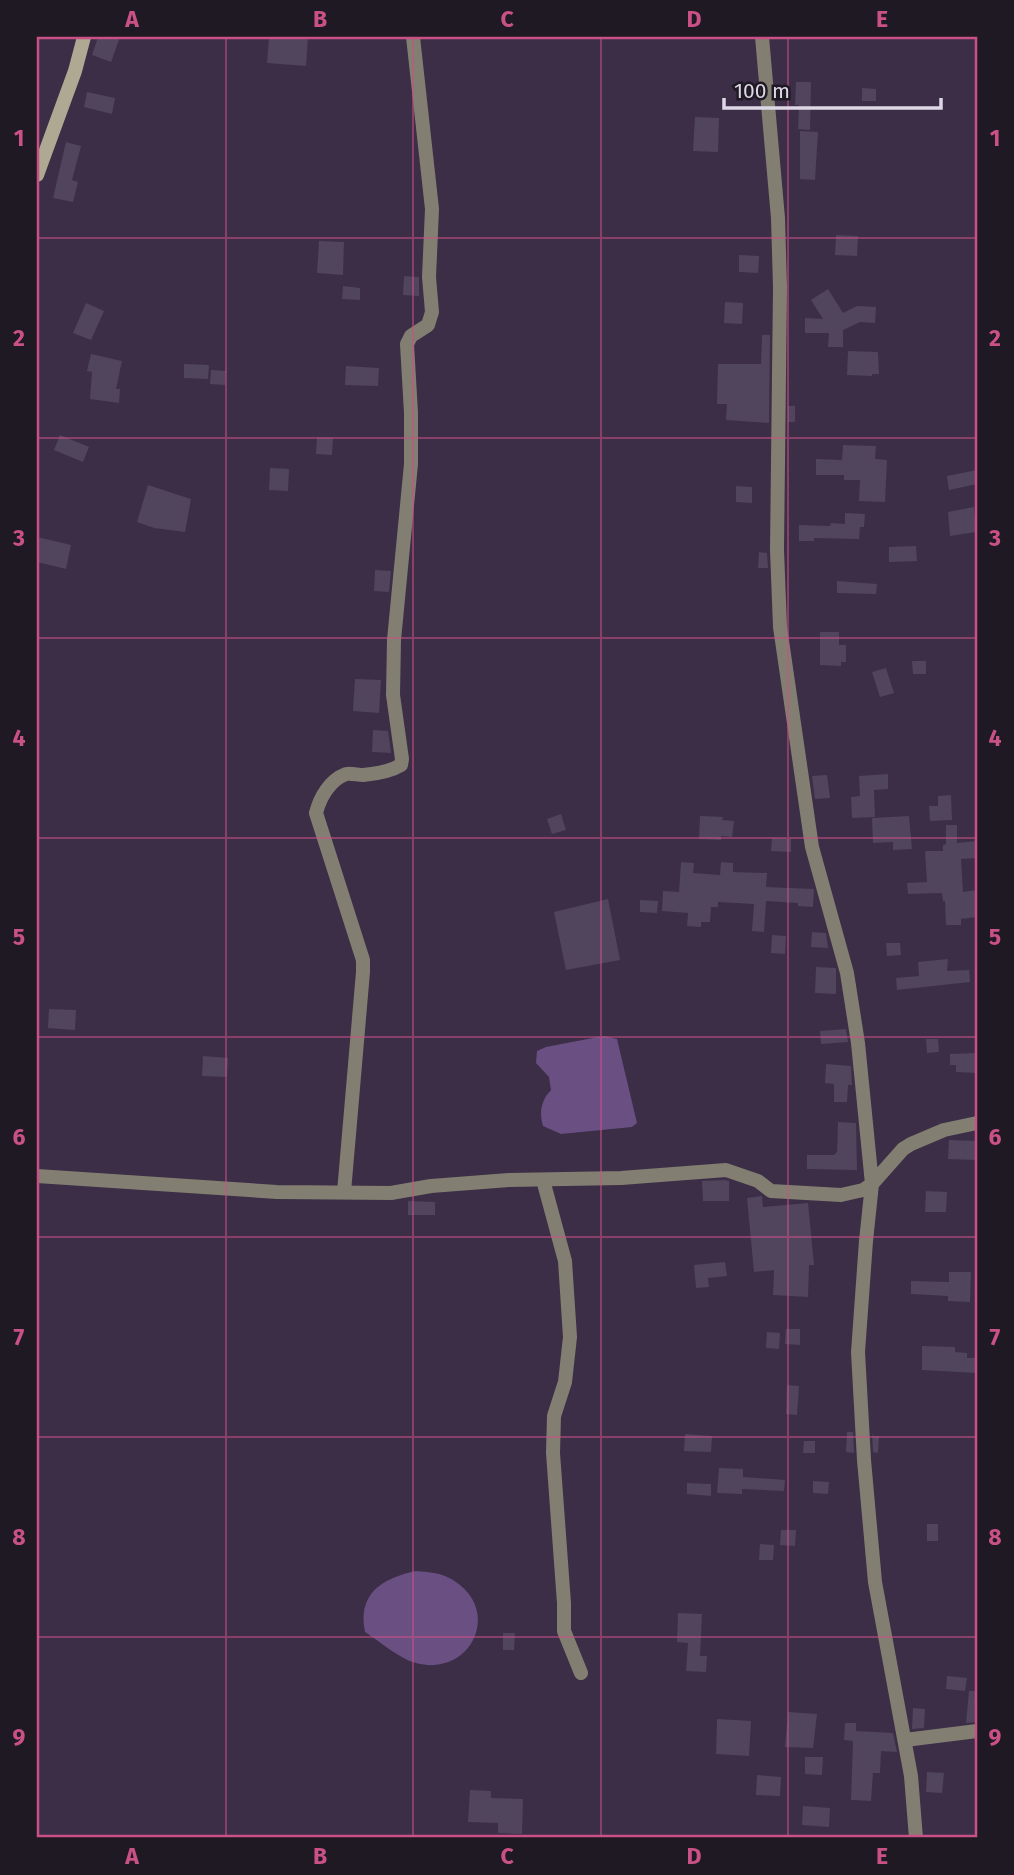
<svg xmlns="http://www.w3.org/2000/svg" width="1014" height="1875" viewBox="0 0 1014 1875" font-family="'Fira Sans',sans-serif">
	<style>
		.water { fill: #6a4f82 }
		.building { fill: #51445d }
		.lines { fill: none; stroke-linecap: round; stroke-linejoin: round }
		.street { stroke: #837e72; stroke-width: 14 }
		.secondary { stroke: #afa893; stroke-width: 14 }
		.grid { fill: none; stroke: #ca5185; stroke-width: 2; stroke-opacity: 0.55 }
		.neatline { fill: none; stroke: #ca5185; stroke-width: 2.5 }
		.grid-label { font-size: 23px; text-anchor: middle; font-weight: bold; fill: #ca5185 }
	</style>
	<rect width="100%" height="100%" fill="#3b2e46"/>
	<path class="water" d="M603,1036l14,3 20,84 -5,4 -71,7 -18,-8c-4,-13 -2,-26 8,-36l-2,-13 -13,-14 1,-12 9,-4z
		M416,1571c13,1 26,2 37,9 50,30 18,98 -37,83 -16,-4 -37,-22 -51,-31 -8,-39 18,-54 51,-61z"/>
	<path class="building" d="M98,37h22l-9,25 -19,-7z
		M269,37h39l-2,29 -39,-3z
		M796,82h15l-1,48 -12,-1 1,-24h-4z
		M862,88l14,1v12h-14z
		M87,92l28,6 -3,16 -28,-7z
		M695,117l24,1 -1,34 -25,-1z
		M800,131l18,1 -3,48 -15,-1z
		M66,142l15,4 -9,34 6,2 -5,20 -20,-4z
		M836,235l22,1 -1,20 -22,-1z
		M319,241l25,1 -1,33 -26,-2z
		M739,255l20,1 -1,17 -19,-1z
		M404,276l15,1v19l-16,-1z
		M343,286l17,2v12l-18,-1z
		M828,289l15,24 14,-7 19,1 -1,16 -15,-1 -17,8v17h-15l1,-14h-24v-15l18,1 -12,-19z
		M725,302l18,1 -1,21 -18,-1z
		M86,303l18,8 -13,29 -18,-7z
		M762,335h8l-1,88 -43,-3 1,-16h-10l1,-40h43z
		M848,351l30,1 1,22h-7v2l-25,-1z
		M91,354l31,7 -6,28h4l-1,14 -29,-4 2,-27 -5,-1z
		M184,364l25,1 -1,14 -24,-1z
		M346,366l33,2 -1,18 -33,-1z
		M211,370l15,1 -1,14 -15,-1z
		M788,406h7v16h-7z
		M60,435l29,12 -6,15 -29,-12z
		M317,437l16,1 -1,17 -16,-1z
		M843,445l33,1 -1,13 12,1 -2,42 -26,-1 1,-21h-16v-5h-28v-16l26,1z
		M270,468l19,1 -1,22 -19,-1z
		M977,470v14l-28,6 -2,-14z
		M148,485l43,14 -6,33 -31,-4 -17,-6z
		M736,486l16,1v16l-16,-1z
		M974,507l2,25 -26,4 -2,-24z
		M845,513l20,1 -1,13h-4l-1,12 -45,-1v3h-15v-16l31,1 1,-3 14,1z
		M37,537l34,8 -5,24 -29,-7z
		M916,546l1,15 -28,1v-15z
		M759,552l8,1 1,15h-10z
		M375,570l16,1 -2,21 -15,-1z
		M837,581l40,3 -1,10 -39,-1z
		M820,632h19v13h7v17h-5v4l-21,-1z
		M912,661h14v13h-13z
		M886,668l8,25 -14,4 -8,-25z
		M355,679l26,1 -2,33 -26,-2z
		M373,730l15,1 3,22 -19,-1z
		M888,774v15l-14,1 1,27 -23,1 -1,-21 9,-1 -1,-20z
		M827,775l3,23 -15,1 -3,-23z
		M951,795l1,25 -22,1 -1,-15h9v-10z
		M561,814l5,16 -14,4 -5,-15z
		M700,816l23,1 -1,3 12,1 -2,16 -11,-1v4l-22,-1z
		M909,816l3,33 -19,1v-8l-20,1 -1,-25z
		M946,825h11v18l20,-2v17l-16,1 2,33 14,-2v27l-16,2v6h-15l-1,-24h-2l-1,-8 -34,1 -1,-11 20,-1 -2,-31h18v-6l3,-1z
		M772,838l19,1v13l-20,-1z
		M681,862l13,1 -1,10 27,2 1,-13 12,1v9l34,1 -1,14 48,2 -1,18 -15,-1v-3l-32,-2 -2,31 -12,-1 2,-27 -36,-2v5h-7l-1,15h-9v5l-14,-1 1,-13 -26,-2 1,-20 16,1z
		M608,899l12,61 -54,10 -12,-58z
		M640,900l18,1 -1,12 -17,-1z
		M812,932l14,1 2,15 -17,-1z
		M772,935l14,1 -1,18 -14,-1z
		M886,943h14l1,12 -14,1z
		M948,959l-1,12 22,-1 1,12 -73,8 -1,-12 23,-2 -1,-14z
		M816,967l20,1v26l-21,-1z
		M49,1009l27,1 -1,20 -27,-2z
		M846,1029l2,13 -27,2 -1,-13z
		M926,1039h12l1,13 -12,1z
		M977,1053v20l-21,-1v-7h-6v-11z
		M203,1056l25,2 -1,19 -25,-1z
		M826,1064l25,2 1,19h-4l-1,17h-13v-18l-9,-1z
		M838,1122l18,1 1,47 -50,-1v-14h27l3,-3z
		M949,1140l27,1v19l-28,-1z
		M725,1180l4,1v20h-26l-1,-20z
		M926,1191l21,1 -1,20h-21z
		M762,1196l1,11 45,-4 6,62h-5l-1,32 -35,-2 1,-25 -20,2 -7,-74z
		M408,1201l27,1v13h-27z
		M725,1262l2,14 -19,2 1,9 -13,1 -2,-23z
		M949,1272h22l-1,30 -22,-1v-5l-37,-2v-13l38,1z
		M786,1329h14v16l-15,-1z
		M767,1332l13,1 -1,16 -13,-1z
		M922,1346l33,1v5l12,1v5h10v15l-55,-3z
		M787,1385l12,1 -2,29 -11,-1z
		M847,1432h6l1,21 -8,-1z
		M872,1433l1,3h6l-1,17 -5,-1z
		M685,1434l27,2 -1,16 -27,-1z
		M804,1441h11v12h-12z
		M719,1468l24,1v8l42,3 -1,11 -42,-2v5l-25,-1z
		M813,1481l16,1 -1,12 -15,-1z
		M687,1483l24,1v12l-24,-2z
		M927,1524h11v17h-11z
		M781,1530h15l-1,16 -15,-1z
		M760,1544l14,1 -1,15h-14z
		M678,1613l24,1 -2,42h7l-1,16 -20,-1 2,-28 -11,-1z
		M503,1633h12l-1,17h-11z
		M947,1676l20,2 -2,13 -19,-2z
		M969,1691h8v31l-11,1z
		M913,1708l12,1 -1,19 -12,1z
		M788,1712l29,2 -4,34 -28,-1z
		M717,1719l34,2 -2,35 -33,-2z
		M845,1723h11v8l37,2 4,19 -16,-1 -1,22h-7l-2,28 -20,-1 2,-59 -9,-1z
		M805,1757h18l-1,18 -17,-1z
		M927,1772l17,1 -2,20 -16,-1z
		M757,1775l24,2 -1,19 -24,-1z
		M470,1790l21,1v7l32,1 -1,35 -24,-1v-10l-30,-1z
		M803,1806l27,2 -1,19 -27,-2z"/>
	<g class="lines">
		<path class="street" d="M762,37l16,181 2,69 -3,263 3,77 32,220 35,126 11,70 14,141 -6,57 -8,111 6,108 11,122 36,194 5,62
			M37,1176l240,16 114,1 40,-7 78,-6 112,-2 105,-8 32,11 13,10 70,4 22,-5 9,-6 31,-35 8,-5 33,-14 33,-7
			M543,1180l22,81 5,76 -5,45 -11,34 -1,37 11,150v28l17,42
			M344,1192l19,-220v-12l-47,-147c4,-16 14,-33 30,-39 5,-1 12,1 17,1 12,-1 28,-4 38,-10l1,-6 -9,-64 1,-55 17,-176v-51l-4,-69 4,-8 17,-11 4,-13 -3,-35 3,-68 -19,-172
			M905,1740l72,-9"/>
		<path class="secondary" d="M37,175l38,-104 9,-34"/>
	</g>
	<path class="grid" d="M226,37v1801M413,37v1801M601,37v1801M788,37v1801M37,238h940M37,438h940M37,638h940M37,838h940M37,1037h940M37,1237h940M37,1437h940M37,1637h940"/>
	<rect width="1014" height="1875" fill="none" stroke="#1f1924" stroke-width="77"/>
	<path d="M724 98v10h217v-10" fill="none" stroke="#ded7e6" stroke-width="3.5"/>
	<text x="734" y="98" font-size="21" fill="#ded7e6" stroke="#1f1924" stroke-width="5" paint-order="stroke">100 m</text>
	<rect x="38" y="38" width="938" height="1798" class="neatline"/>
	<g class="grid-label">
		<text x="132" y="27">A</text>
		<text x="320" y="27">B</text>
		<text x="507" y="27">C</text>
		<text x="694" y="27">D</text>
		<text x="882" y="27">E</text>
		<text x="19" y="146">1</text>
		<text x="995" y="146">1</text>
		<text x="19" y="346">2</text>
		<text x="995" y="346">2</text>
		<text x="19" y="546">3</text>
		<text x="995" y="546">3</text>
		<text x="19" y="746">4</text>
		<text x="995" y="746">4</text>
		<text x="19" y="945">5</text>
		<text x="995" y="945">5</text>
		<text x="19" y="1145">6</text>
		<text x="995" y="1145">6</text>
		<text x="19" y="1345">7</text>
		<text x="995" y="1345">7</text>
		<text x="19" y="1545">8</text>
		<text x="995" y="1545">8</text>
		<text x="19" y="1745">9</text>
		<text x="995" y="1745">9</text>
		<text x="132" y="1864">A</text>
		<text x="320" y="1864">B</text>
		<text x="507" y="1864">C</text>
		<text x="694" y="1864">D</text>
		<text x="882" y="1864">E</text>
	</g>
</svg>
